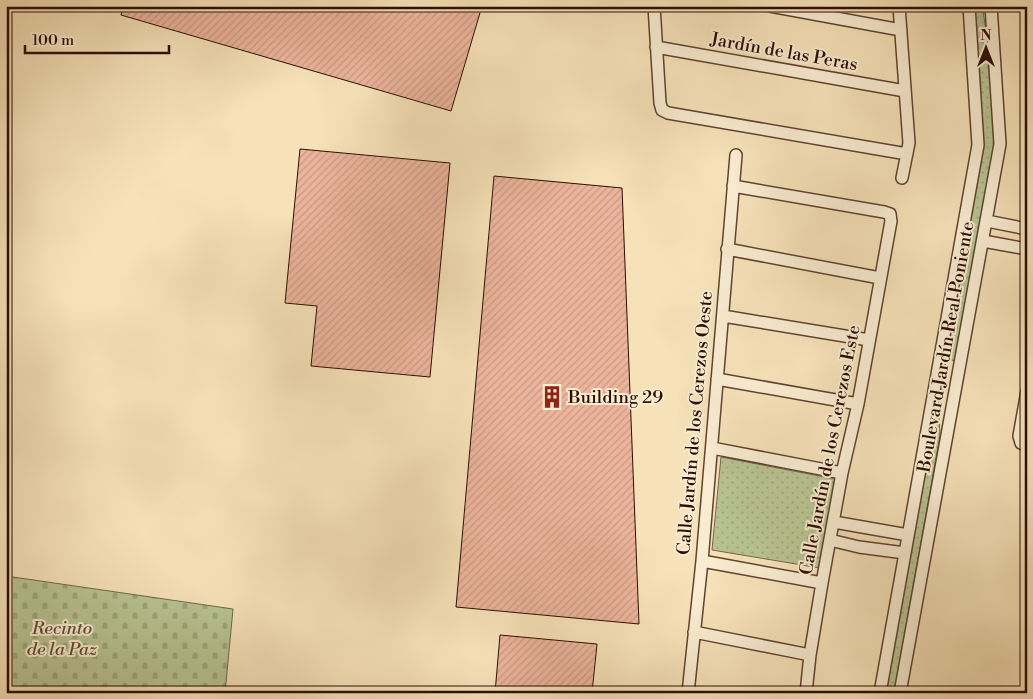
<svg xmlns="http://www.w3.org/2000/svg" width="1033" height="699" viewBox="0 0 1033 699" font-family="'Libre Bodoni',serif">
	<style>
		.grass { fill: url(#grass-dots); stroke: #72684a }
		.cemetery { fill: url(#cemetery-stones); stroke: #72684a }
		.building { fill: url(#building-hatch); stroke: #2c0e02 }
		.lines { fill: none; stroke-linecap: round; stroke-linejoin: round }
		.minor-casing { stroke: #5e4330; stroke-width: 14 }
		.minor { stroke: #f9ecd1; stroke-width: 11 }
		.labels { text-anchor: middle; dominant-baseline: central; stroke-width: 4; stroke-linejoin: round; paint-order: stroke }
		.street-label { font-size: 18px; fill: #2c0e02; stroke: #f9ecd1 }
		.poi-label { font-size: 18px; fill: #2c0e02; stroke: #f9ecd1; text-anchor: start }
		.park-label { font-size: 18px; font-style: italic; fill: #5d4d34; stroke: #f9ecd1 }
	</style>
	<defs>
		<pattern id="grass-dots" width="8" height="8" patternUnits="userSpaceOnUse" patternTransform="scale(1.25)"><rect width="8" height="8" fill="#b8c392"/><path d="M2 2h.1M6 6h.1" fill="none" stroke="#9ea67c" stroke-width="1.8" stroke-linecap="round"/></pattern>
		<pattern id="cemetery-stones" width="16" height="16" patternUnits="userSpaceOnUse" patternTransform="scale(1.25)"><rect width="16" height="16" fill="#b8c392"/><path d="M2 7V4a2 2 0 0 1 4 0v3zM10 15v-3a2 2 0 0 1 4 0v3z" fill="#9ea67c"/></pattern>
		<pattern id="building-hatch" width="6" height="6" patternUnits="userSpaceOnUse" patternTransform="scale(1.25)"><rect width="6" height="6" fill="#ecb49c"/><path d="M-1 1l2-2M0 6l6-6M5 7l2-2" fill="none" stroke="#cb9a85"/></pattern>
	</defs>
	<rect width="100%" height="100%" fill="#f6e1b8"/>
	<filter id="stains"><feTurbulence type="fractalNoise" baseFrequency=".004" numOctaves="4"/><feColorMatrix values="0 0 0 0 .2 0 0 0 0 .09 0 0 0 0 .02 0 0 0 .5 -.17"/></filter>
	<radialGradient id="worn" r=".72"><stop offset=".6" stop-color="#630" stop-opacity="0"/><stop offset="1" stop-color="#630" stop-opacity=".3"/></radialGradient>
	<path class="grass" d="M972,6h10l7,42 7,95 -41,218 -9,-3 37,-215z
		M944,383l-5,34 1,19 -46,257h-11l54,-309z
		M721,457l114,22 -15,89 -108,-18z"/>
	<path class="cemetery" d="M6,576l227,33 -8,84h-219z"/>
	<path class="building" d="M123,6h359l-31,105 -330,-96z
		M300,149l150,14 -20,214 -119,-11 6,-60 -32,-3z
		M494,176l128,12 17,436 -183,-17z
		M500,635l97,9 -5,49h-97z"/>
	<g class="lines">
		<defs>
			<path id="minor" d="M654,6l6,97 2,7 6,3 239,41
				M770,6l131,24
				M899,6l10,137 -7,35
				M656,47l249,44
				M733,186l151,26 6,2 1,7 -33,183 -16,69 -20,110 -12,72 -4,38
				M987,221l40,8
				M983,241l44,8
				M727,249l153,29
				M723,316l146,24
				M717,379l141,25
				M1027,391l-8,45 2,7 6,3
				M712,448l130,25
				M834,522l74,13
				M830,540l29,7 46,6
				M702,561l120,22
				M694,632l116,23
				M688,693l14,-132 34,-406
				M880,693l98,-548 -9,-139
				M900,693l100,-549 -9,-138"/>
		</defs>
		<use href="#minor" class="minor-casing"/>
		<use href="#minor" class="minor"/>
	</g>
	<defs>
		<symbol id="building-bare" viewBox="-9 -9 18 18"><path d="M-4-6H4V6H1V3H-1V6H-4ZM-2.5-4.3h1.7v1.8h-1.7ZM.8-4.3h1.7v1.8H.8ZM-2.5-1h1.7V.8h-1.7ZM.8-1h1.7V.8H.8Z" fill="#8f2418" stroke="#f9ecd1" stroke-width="2.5" paint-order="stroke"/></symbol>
	</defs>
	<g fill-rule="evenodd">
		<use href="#building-bare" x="536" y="381" width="32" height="32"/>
	</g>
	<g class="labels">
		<g class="street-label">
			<text transform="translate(784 52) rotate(10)">Jardín de las Peras</text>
			<text transform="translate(946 347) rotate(-80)">Boulevard Jardín Real Poniente</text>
			<text transform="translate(695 423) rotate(-85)">Calle Jardín de los Cerezos Oeste</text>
			<text transform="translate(830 450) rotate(-79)">Calle Jardín de los Cerezos Este</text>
		</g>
		<g class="poi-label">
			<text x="568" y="397">Building 29</text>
		</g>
		<g class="park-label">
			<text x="62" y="628">Recinto<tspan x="62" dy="21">de la Paz</tspan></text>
		</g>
	</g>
	<rect width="1033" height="699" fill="none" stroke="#f6e1b8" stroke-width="25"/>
	<rect x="8" y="8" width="1018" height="684" fill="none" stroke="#2c0e02" stroke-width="2.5"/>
	<rect x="12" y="12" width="1008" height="674" fill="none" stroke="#2c0e02"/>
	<g transform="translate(986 48)" stroke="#f9ecd1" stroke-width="4" paint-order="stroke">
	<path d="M0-4L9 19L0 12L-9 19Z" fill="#2c0e02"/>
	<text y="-8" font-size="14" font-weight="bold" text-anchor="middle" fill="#2c0e02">N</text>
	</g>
	<path d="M25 45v8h144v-8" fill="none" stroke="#2c0e02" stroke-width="2.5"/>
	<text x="32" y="45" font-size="15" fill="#2c0e02" stroke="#f9ecd1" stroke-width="4" paint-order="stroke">100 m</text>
	<rect width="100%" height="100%" filter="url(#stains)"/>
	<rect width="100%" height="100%" fill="url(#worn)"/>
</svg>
